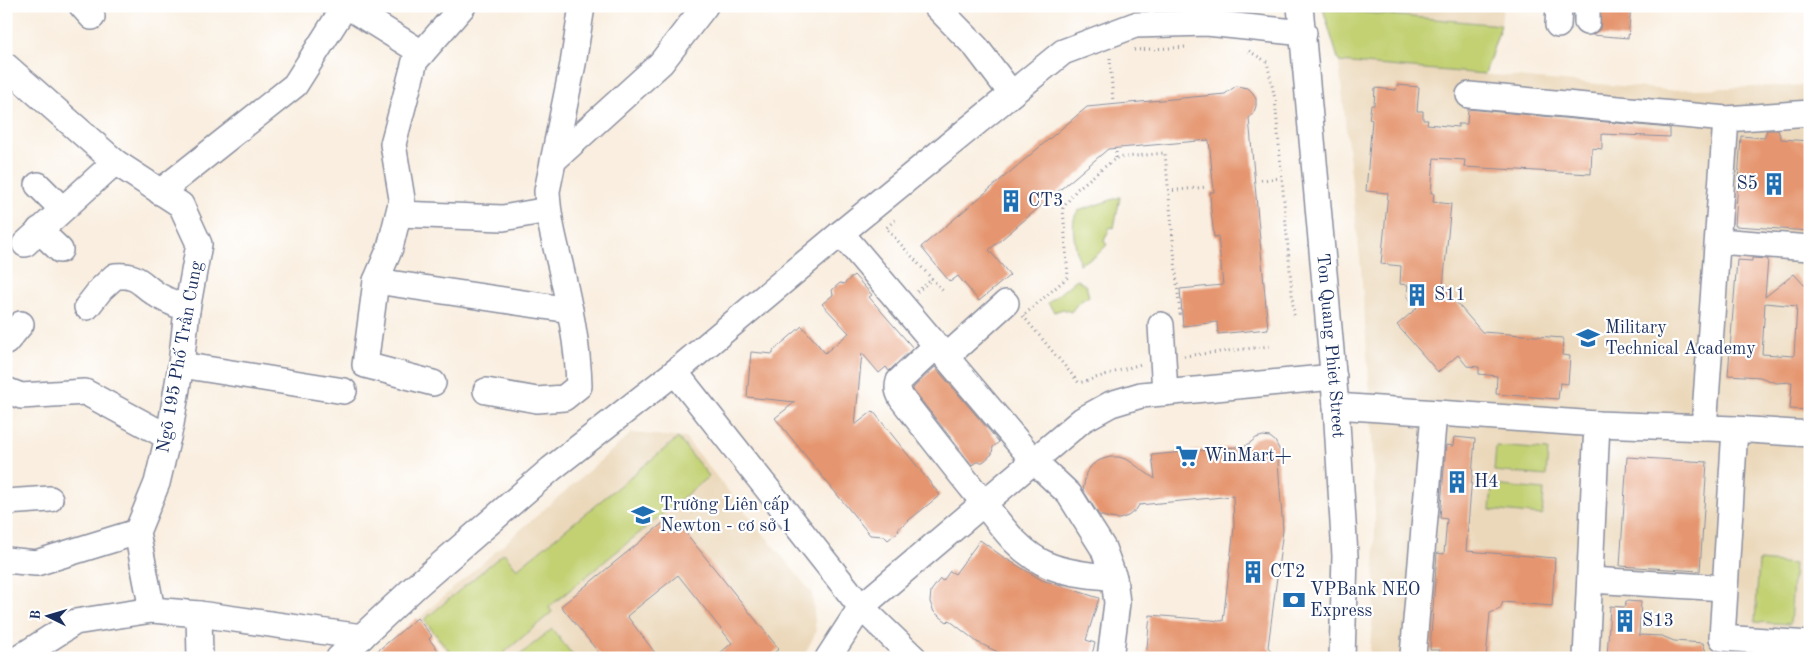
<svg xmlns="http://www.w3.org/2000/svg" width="1816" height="664" viewBox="0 0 1816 664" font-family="'Old Standard TT',serif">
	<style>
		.built { fill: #ebd8ba }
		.green { fill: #c3d173; stroke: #6f8068 }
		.building { fill: #e59670; fill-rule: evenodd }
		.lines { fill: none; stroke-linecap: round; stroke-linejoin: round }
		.minor-casing { stroke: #8a8e9e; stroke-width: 28 }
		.path { stroke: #8a8e9e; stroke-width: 3; stroke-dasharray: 1 4; stroke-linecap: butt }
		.minor { stroke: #fff; stroke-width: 25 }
		.labels { text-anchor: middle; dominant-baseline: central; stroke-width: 4.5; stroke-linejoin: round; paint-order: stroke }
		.poi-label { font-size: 18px; fill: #1b2f5e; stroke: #fff; text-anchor: start }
		.street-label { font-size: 18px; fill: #1b2f5e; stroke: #fff }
	</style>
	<rect width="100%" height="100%" fill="#fff"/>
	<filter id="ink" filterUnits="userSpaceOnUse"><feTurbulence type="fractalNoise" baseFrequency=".02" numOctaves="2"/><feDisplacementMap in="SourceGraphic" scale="10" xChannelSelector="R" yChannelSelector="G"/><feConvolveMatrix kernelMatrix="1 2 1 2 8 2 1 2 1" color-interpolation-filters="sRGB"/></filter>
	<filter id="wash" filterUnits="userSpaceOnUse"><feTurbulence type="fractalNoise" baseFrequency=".0096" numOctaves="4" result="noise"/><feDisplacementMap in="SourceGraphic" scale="20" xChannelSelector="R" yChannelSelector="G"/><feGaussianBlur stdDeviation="1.12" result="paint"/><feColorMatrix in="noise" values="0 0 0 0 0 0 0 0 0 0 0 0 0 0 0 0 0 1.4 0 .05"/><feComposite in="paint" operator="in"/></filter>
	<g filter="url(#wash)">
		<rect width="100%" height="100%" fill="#f9eedf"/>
		<path class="built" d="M1323,6h180l-2,19 -178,-16z
			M1339,62l330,28 141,-5v573h-441l5,-56 1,-89 -4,-104 -10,-141z
			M632,433l53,5 127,155 4,39 -13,26h-351l-33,-40z"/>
		<path class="green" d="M1323,9l178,16 -16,49 -146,-12z
			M1120,197l-6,31 -4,-1 -6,14 3,4 -11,11 -17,8c-2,-15 -11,-41 -1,-53z
			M1077,279l9,7 3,10 -11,7 -7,9 -8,-3 -9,3 -6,-9z
			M678,438l31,38 -160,131 3,5 -54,46h-43l-31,-38 80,-67 13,16z
			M1496,446l52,4 -2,26 -52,-5z
			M1492,485l52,5 -2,25 -52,-5z
			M1759,561l35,3 -4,60 -35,-2z
			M1810,573v59h-4z
			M552,629l23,29h-59z"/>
		<g id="blocks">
			<path class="building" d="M1601,6h30l-3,32 -36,-3 8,-6z
				M1397,85l22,2 -2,24h6v9h5l-1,4 31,3v-3h9l1,-15 202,19v9l-68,-3v15l-10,-1 -1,26 -127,-7 1,-7 -31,-2 -3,35h3l-1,9 18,2 -8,83 39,45 81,6 -1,17 8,1 -2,28 -8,-1 -2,16 -62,-5 1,-18 -18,-2v-7l-12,-1 -9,-11 -20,17 -41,-47 20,-17 -10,-11 1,-12 -8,-1 1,-18 -20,-2 7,-71 -22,-2 6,-71 -3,-1 2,-14h3l1,-17 21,2z
				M1236,86l12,2 5,5 3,6v7l-2,6 -5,6 19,211 -50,5 -1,-12 -34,4 -3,-37 43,-4 -5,-49 -4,1 -3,-26 -1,-19h4l-5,-52 -101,9 -119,101 21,25 -31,26 -21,-25 -8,6 -29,-35 166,-140 138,-13z
				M1767,130h11l3,9 29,2v90l-75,-5 6,-90 23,2z
				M1752,258l16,1 -3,38 29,-23 10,11h6v125l-20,-1 2,-27 -16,1 -16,-6 -32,-2 9,-115 15,1zM1765,303l32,3 -3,50 -32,-2z
				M854,275l18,20 -3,2 44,51 -24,23 -3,-4 -7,6 -17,-20 -7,72 18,-14 67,84 -42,34 1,2 -11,9 -4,-4 -14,-1 -95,-117 20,-16 -48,-5 4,-45 22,2v-3l29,-25 23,27 24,-20 -27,-29 11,-9 -1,-5 8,-7 4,1z
				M935,367l64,75 -6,5 -1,7 -9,8h-7l-4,3 -59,-75v-2z
				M1263,436l7,1 5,4 6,12 -3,9 5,68 -15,117 8,11h-130l4,-43 73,6 11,-93 -1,-32 -94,9 -3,5 -8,6 -9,3 -10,-1 -10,-3 -16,-25 3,-17 6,-8 8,-5 10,-3h9l9,3 27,19 -3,-24 94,-9 10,-8z
				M1454,437l21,2 -9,112 89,7 -3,48 -49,-4 -3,7 -10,4 -4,45h-47l1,-8h-10l7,-97 7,1 3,-35 -7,-1 6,-73 7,1z
				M1627,457l80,5 -7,109 -80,-5z
				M663,523l9,11 9,-7 98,122 -12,9h-53l18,-15 -54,-68 -51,41 32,42h-56l-42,-52z
				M980,540l23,17 39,23 57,18 -13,42 9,3 -4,15h-81l-33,-16 -28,-22 -2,2 -13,-10 -4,-10 1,-11 9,-12 3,2 7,-10 5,3z
				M1626,601l15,1 -2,33 23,1 12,5 29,2 5,15h-101l3,-52 15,1z
				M417,618l15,18 -3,3 15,19h-75z"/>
		</g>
	</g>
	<g filter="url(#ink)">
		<use href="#blocks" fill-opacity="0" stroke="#8a8e9e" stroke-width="1"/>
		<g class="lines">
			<defs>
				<g id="minor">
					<path d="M82,6l10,11"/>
					<path d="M347,6l75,47"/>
					<path d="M936,6l40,41 35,46"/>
					<path id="s1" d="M1300,6l36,400 9,150 -3,102"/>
					<path d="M1587,22v-16"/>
					<path d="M1558,25l1,-19"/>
					<path d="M6,66l109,96 66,43 18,39 -12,66 -6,55 -10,59 -14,59 -20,49 15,78"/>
					<path d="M1469,95l257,24 84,-6"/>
					<path d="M554,160l107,-97 44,-57"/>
					<path d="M38,185l24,24"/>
					<path d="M160,192l135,-107 50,-79"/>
					<path d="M399,214l104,4 45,-8"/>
					<path d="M39,230l21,20"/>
					<path d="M841,233l193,228 35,33 34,54 11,30 3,25 -7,55"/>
					<path d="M1718,241l92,7"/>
					<path d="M25,244l90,-82"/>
					<path d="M376,281l194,29"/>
					<path d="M87,307l14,-18 14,-13c24,-2 26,9 44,20 9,5 19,9 28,14"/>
					<path d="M1161,325l4,68"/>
					<path d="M6,342l15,-18"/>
					<path d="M936,346l-37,35c-2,7 -1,11 3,18 24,31 48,62 73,93 22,27 41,60 75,74 20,8 43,9 64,12"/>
					<path d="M946,357l60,-54"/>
					<path d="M181,365l163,26"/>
					<path d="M675,372l186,235 53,51"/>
					<path d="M433,383l-68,-18 11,-84 14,-33 12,-49 -9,-55 22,-83 48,-55"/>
					<path d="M6,390l15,6 64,-4 83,45"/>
					<path d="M486,391l51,9 27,-2 15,-12c-1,-42 -10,-82 -19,-122 -6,-24 -12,-48 -13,-73l26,-127 9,-58"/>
					<path d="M1336,406l261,18 138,5"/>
					<path d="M1704,428l22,-309"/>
					<path d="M1810,434l-75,-5 -13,209 88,6"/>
					<path d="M6,502l44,-3"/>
					<path d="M6,560l30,3 101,-31"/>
					<path d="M1590,580l135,8"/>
					<path d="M199,614l1,44"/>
					<path d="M1413,655l21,-242"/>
					<path d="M19,658l56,-36 77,-12 47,4 163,23"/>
					<path d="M339,658l76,-71 136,-118 124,-97 166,-139 222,-181 72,-27 72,-2 97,10"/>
					<path d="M828,658l33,-51 221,-187 29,-16 30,-9 193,-18"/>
					<path d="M1586,658l11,-234"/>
				</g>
			</defs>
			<use href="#minor" class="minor-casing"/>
			<path class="path" d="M1134,50l53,-3
				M1249,51l18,11 8,37 19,217
				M1110,58l3,44
				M1116,152v6
				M1261,180l20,-2
				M1168,191l39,-4
				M895,220l-9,8 58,64
				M917,292l15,-13
				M1025,314l43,-37 -5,-69 14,-19 39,-31 49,-5 15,162
				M1023,316l56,67 62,-19
				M1184,356l87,-10"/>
			<use href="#minor" class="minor"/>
		</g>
	</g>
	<defs>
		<symbol id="building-bare" viewBox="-9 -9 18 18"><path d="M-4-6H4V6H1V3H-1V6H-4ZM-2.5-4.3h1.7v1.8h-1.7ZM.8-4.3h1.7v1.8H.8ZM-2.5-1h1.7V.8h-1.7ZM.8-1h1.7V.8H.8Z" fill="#1f6fb2" stroke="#fff" stroke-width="2.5" paint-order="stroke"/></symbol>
		<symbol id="university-bare" viewBox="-9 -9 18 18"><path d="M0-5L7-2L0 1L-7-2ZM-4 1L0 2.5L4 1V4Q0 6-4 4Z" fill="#1f6fb2" stroke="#fff" stroke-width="2.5" paint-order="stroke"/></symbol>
		<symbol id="supermarket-bare" viewBox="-9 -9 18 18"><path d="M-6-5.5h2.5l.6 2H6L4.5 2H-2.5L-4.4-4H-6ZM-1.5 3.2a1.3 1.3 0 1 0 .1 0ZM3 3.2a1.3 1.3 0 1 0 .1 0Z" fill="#1f6fb2" stroke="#fff" stroke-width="2.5" paint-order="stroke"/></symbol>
		<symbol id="school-bare" viewBox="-9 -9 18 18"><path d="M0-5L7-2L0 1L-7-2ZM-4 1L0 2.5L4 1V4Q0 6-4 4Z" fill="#1f6fb2" stroke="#fff" stroke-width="2.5" paint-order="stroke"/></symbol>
		<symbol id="bank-bare" viewBox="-9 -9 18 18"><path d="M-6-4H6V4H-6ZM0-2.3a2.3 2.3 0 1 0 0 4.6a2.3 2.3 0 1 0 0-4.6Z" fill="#1f6fb2" stroke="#fff" stroke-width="2.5" paint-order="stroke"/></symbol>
	</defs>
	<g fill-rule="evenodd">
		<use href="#building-bare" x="1758" y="168" width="32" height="32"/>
		<use href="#building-bare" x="995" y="185" width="32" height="32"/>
		<use href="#building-bare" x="1401" y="279" width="32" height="32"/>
		<use href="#university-bare" x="1572" y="322" width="32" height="32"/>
		<use href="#supermarket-bare" x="1171" y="440" width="32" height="32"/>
		<use href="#building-bare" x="1441" y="466" width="32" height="32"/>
		<use href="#school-bare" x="627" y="499" width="32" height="32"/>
		<use href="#building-bare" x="1237" y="556" width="32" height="32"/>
		<use href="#bank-bare" x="1278" y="584" width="32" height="32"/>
		<use href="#building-bare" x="1609" y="605" width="32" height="32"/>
	</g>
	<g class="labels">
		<g class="poi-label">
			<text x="1758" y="184" text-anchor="end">S5</text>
			<text x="1028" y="201">CT3</text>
			<text x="1434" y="295">S11</text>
			<text x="1605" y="328">Military<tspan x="1605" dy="21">Technical Academy</tspan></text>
			<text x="1204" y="456">WinMart+</text>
			<text x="1474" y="482">H4</text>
			<text x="660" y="505">Trường Liên cấp<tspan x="660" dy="21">Newton - cơ sở 1</tspan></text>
			<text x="1270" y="572">CT2</text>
			<text x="1310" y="590">VPBank NEO<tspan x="1310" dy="21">Express</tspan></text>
			<text x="1642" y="621">S13</text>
		</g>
		<g class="street-label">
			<text stroke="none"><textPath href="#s1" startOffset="341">Ton Quang Phiet Street</textPath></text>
			<text transform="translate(180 357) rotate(-80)">Ngõ 195 Phố Trần Cung</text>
		</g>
	</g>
	<rect width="1816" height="664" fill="none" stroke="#fff" stroke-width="25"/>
	<g transform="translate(48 616) rotate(275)" stroke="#ffffff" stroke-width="4" paint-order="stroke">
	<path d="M0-4L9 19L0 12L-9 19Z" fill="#1b2f5e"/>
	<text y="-8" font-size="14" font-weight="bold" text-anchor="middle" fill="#1b2f5e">B</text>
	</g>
</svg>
